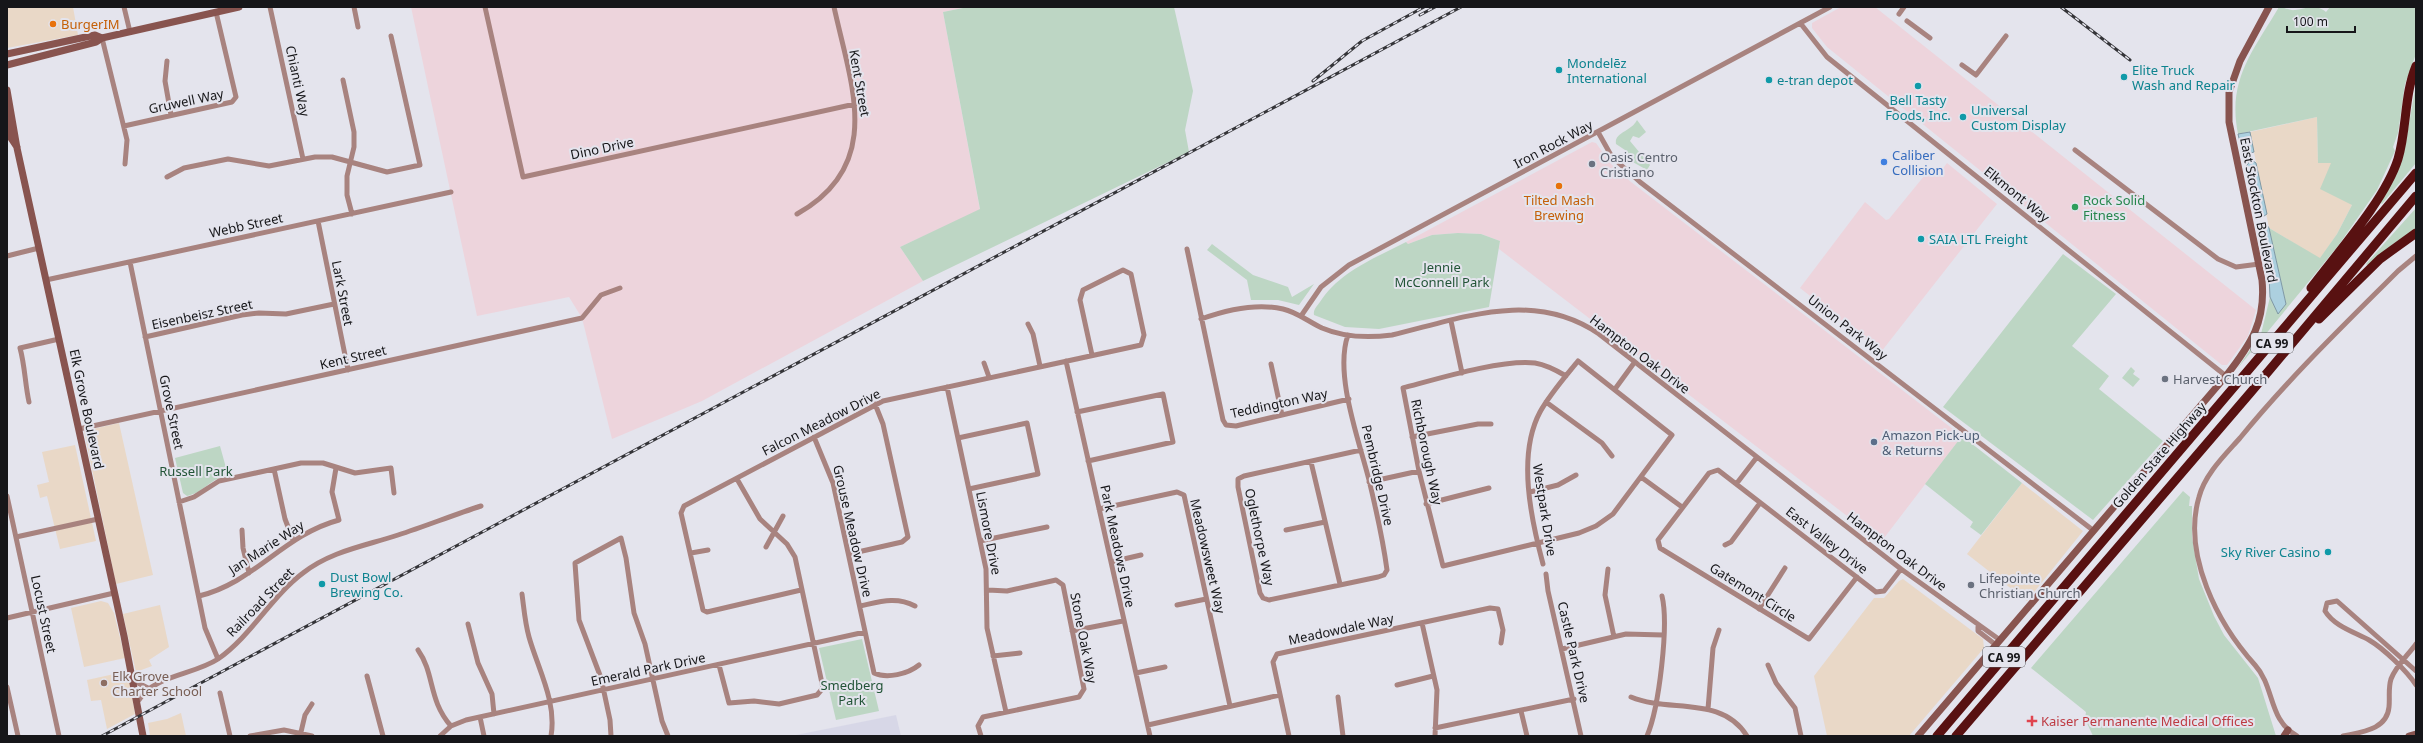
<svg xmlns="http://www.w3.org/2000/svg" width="2423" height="743" viewBox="0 0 2423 743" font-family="'Noto Sans',sans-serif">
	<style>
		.commercial { fill: #e9d8c7 }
		.industrial { fill: #edd4dc }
		.built { fill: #d7d7e7 }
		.green { fill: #bdd6c4 }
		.water { fill: #acd0df; stroke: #7f98a4 }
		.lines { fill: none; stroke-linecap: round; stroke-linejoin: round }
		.street { stroke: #a8837f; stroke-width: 5 }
		.secondary { stroke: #88544f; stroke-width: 7 }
		.highway { stroke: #581111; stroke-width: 9 }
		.rail-casing { stroke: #343438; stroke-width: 3 }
		.rail { stroke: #e4e4ed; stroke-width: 1.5; stroke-dasharray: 4.5; stroke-linecap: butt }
		.food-dot { fill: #e8710a; stroke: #e4e4ed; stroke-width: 1.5 }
		.culture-dot { fill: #0f9aa8; stroke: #e4e4ed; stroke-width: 1.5 }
		.shop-dot { fill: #3f7fe0; stroke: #e4e4ed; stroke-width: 1.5 }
		.worship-dot { fill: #6b7280; stroke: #e4e4ed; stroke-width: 1.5 }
		.leisure-dot { fill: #2e9e5b; stroke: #e4e4ed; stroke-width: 1.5 }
		.service-dot { fill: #5c6f8a; stroke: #e4e4ed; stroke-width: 1.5 }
		.education-dot { fill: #8d6e63; stroke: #e4e4ed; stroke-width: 1.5 }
		.health-dot { fill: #e0444e; stroke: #e4e4ed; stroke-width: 1.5 }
		.labels { text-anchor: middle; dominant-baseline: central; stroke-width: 4; stroke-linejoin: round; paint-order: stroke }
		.shield { fill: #e4e4ed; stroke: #545459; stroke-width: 1 }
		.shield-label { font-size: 12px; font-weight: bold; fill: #161619 }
		.food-label { font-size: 13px; fill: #c56008; stroke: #e4e4ed; text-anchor: start }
		.culture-label { font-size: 13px; fill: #0d838f; stroke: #e4e4ed; text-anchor: start }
		.street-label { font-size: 13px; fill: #161619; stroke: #e4e4ed }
		.shop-label { font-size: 13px; fill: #366cbe; stroke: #e4e4ed; text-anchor: start }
		.worship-label { font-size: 13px; fill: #5b616d; stroke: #e4e4ed; text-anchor: start }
		.leisure-label { font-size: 13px; fill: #27864d; stroke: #e4e4ed; text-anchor: start }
		.park-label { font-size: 13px; fill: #225437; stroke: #e4e4ed }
		.service-label { font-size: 13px; fill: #4e5e75; stroke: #e4e4ed; text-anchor: start }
		.education-label { font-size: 13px; fill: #785e54; stroke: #e4e4ed; text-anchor: start }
		.health-label { font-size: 13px; fill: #be3a42; stroke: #e4e4ed; text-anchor: start }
	</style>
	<rect width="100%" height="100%" fill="#e4e4ed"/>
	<path class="commercial" d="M7,7h66l5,28 -71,13z
		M2317,117l1,46h13l21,42 -15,29 -17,25 -51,-31 -19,-96z
		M119,423l34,152 -37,9 -32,-153z
		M75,445l21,96 -36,8 -13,-53 -7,2 -3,-13 12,-3 -7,-30z
		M2022,483l61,48 -56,70 -60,-47z
		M1903,579l80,60 1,9 -75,88h-82l-13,-60 60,-78h10l15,-17z
		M101,601l7,2 6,10 11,45 -41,9 -13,-59z
		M160,605l9,42 -20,13 3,6 -16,6 -13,-58z
		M128,671l7,43 -28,15 -6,-29 -10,1 -4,-21z
		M181,713l5,23h-36l-2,-13 19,-4z"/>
	<path class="industrial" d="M411,7h557l-25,5 37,198 -80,37 23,34 -221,120 -90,38 -30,-121 -13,-21 -92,19z
		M1841,7h34l381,303 -8,26 -21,29h-5l-395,-318 -15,-19v-5z
		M1592,142l4,1 15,21 20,18 331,254 -81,106 -382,-293 1,-8 -19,-7 -23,-1 -26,2 -24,9 -2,-2z
		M1947,163l50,41 -116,148 -81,-64 65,-86 21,18 3,-1 40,-49 9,5z"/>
	<path class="built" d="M896,715l5,21h-110z"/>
	<path class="green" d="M968,7h206l19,84 -8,39 4,22 -266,129 -23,-34 80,-38 -37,-197z
		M2279,7c5,0 11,4 16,3 12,-1 19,-7 31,2l4,-5h86v47l-11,30 -7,49 -5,14 2,4 -18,39 -39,56 -101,123 24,-35 9,-37 8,16 8,-9 -17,-76 51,30 17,-24 15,-29 -32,-16 11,-26h-13l-1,-46 -79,17c-11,-54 15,-83 41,-127z
		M2416,84v79l-34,41 -2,-2 26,-61z
		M1637,120l9,12 -7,6 -6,-2 -3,5 20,24 -3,5 -16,-9 -6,-11 -9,-6c-2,-12 15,-12 21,-24z
		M2416,208v21l-23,15 -25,22 -2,-2z
		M1458,233l23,1 19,7 -11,66 -110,22 -34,-2 -31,-12c-1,-5 3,-9 6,-13 19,-30 55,-44 86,-60l2,2 24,-9z
		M1212,244l41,31 35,12 4,10 22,-13 -15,21 -21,-5h-27l-4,-20 -40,-30z
		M2063,254l53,40 -44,52 37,30 -10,13 64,52 -70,79 -150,-113z
		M2131,367l4,4 -2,3 7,5 -7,8 -11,-9z
		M1962,436l60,47 -41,52 -11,-8 3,-5 -48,-38z
		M220,446l8,29c-17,3 -25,18 -41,21l-4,-3 -8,-35z
		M2183,491l7,6 -1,9h3v31l7,42 15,37 10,19 34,43 18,58h-183l-8,-17 1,-7 -55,-44z
		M862,639l17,72 -43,9 -17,-72z"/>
	<path class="water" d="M2250,132l4,20 -7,2 -5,-3 -4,-17z
		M2253,161l3,2 11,51 -6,4 -5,-3 -10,-48 3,-5z
		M2267,225l2,3 17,76 -8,10 -8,-17 -1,-21 -10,-45 3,-5z"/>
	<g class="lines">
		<path class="street" d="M124,7l6,25
			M270,7l33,152
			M354,7l4,20
			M485,7l38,170 332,-73
			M1899,14l5,-7
			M1907,21l23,17
			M1801,24l26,33 399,319
			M102,38l25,102 -2,24
			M167,61l-2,20 6,34
			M1962,65l14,10 30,-39
			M343,80l11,52v15l-7,29v19l5,19
			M124,126l108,-24 4,-5 -20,-85
			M1598,132l14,25 28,25 454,349
			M2075,150l143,109 18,8 23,-3
			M167,177l17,-9 44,-9 41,7 46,-9h17l55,15 33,-7 -29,-129
			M797,214c88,-49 54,-129 37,-207
			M318,221l30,149
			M1187,249l36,171 3,5 10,1 113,-27
			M7,256l32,-8
			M130,262l75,366 13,31
			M46,280l405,-88
			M1301,316l20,-29 28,-22 481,-258
			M1201,319c25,-9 56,-16 82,-10 14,3 26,13 39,19 21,9 47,10 70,7 71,-17 141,-46 207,-1l302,235 99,71
			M1451,321l11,52
			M1028,324l5,10 7,32
			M1348,335c-14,39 11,105 21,145 7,29 14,60 18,90l-3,5 -6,2 -109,23 -6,-2 -3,-5 -22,-106v-8l6,-3 117,-26
			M145,337l97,-22 17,-2 27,1 48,-10
			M1066,361l84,375
			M984,363l5,14
			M1271,364l11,51
			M947,387l39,182 1,59 19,84
			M1615,389l19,-26
			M29,402c-4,-18 -4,-36 -9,-54l39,-9
			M1546,402l56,41 10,13
			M1077,412l86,-18 10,48 -85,19
			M79,429l503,-111 19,-23 19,-7
			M814,437l19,46 41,190c13,6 34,1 45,-8
			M1412,437l66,-13h13
			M958,438l69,-15 11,51 -69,15
			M1311,462l29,122
			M274,469l11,50 8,21
			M1641,477l41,30
			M1369,482l50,-11
			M1737,483l20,-26
			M1530,492l28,-7 18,-10
			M7,496l52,240
			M179,502l15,-5 25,-16 82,-18h22l32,10 36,-5 3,25
			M1426,504l63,-16
			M1099,509l78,-17 7,3 46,211
			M242,530l1,18 6,25
			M1286,530l39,-8
			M16,537l82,-18
			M980,541l67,-14
			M1725,545l6,-3 29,-39
			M766,547l17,-31
			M691,553l17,-3
			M849,554l53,-12 6,-5 -25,-113 -8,-20
			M1111,562l30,-7
			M1543,564c-12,-45 -26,-109 -3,-152 10,-18 25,-35 38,-51l94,74 -59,79 -17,12 -17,7 -136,33 -24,-95 -16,-83c34,-9 99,-29 132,-25 12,2 21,7 31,13
			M1608,569l-3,26 9,42
			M1546,574l2,17 33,145
			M1857,577l-48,62 -149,-91 -2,-8 51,-67 9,-3 158,122 8,-1 17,-22
			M801,590l-94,22 -4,-2 -22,-97 3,-7 199,-105 258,-56 3,-10 -13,-61 -8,-4 -40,20 -3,10 12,55
			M522,594c2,15 3,29 7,43 9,32 28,65 22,99
			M199,596c55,-13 84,-61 140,-76l-7,-28 4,-24
			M1177,605l29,-6
			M860,606c19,-4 36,-10 55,0
			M1759,609l26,-41
			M7,618l107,-25
			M1422,623l15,67 -2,46
			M468,624l10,39 14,31 2,20
			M1978,627v4l18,14
			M1072,631l51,-10
			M1562,649l64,-15 37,1
			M418,650c17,24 10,50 33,76
			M993,656l27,-3
			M719,665l10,38 25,-2 25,3 38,-9 6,-7 -28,-131 -8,-13 -27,-25 -23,-40
			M1768,665l8,18 19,25 6,28
			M2416,671l-79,-70 -10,2 -2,8c9,15 29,21 44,29 14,8 38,31 47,45
			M1136,673l29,-6
			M367,676l16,60
			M136,682l12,6
			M1397,685l36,-9
			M7,687l11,49
			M220,693l10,43
			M1338,697l5,39
			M1631,697c38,16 91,-2 116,39
			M139,700c15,-25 55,-25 79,-41 33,-23 53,-62 85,-86 28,-22 62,-27 95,-38 28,-9 55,-20 83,-29
			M1708,709l5,-61 6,-18
			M1521,711l6,25
			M480,717l4,19
			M1148,725l132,-30
			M1435,728l139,-29
			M301,732l4,-17 7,-11
			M250,736l34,-6 28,6
			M440,736l11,-10 15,-6 399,-88
			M611,736l-1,-16 -9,-42 -22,-58 -4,-57 46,-25 5,20 8,55 11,31 17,77 6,15
			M981,736l-3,-10 5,-9 96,-20 5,-8 -21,-104 -7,-5 -49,11 -19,-1
			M1289,736l-16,-74 4,-8 213,-46 8,1 5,21 -2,13
			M1647,736c12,-28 22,-111 15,-140
			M2297,736c-29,-16 -22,-49 -42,-71 -37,-41 -73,-110 -56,-168 6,-23 26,-42 41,-59 49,-60 104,-113 158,-167l18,-15
			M2343,736c18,-4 44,-6 46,-29 1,-10 -1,-18 2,-28 5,-13 17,-24 25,-35"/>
		<path class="secondary" d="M7,54l88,-19 7,3
			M7,65l89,-23 6,-4 137,-31
			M7,90l10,58 107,488 19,100
			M7,120l4,18 6,9
			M1918,736l308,-360c25,-32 40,-54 36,-96l-33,-158v-30l11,-31 29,-54
			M2284,736l4,-6
			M2409,736l7,-2"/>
		<path class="highway" d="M2311,288c27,-36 74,-88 87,-129 9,-30 6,-64 18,-93
			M2319,319l61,-60 36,-26
			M1937,736l479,-563
			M1956,736l295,-344 165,-196"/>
		<defs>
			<path id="rail" d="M2061,7l69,53
				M1420,15l15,-8
				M1313,81l49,-40 62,-34
				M102,736l1359,-729"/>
		</defs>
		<use href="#rail" class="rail-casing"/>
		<use href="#rail" class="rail"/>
	</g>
	<g class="food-dot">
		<circle cx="53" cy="24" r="4"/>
		<circle cx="1559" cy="186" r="4"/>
	</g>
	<g class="culture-dot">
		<circle cx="1559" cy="70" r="4"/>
		<circle cx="2124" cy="77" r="4"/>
		<circle cx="1769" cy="80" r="4"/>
		<circle cx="1918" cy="86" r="4"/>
		<circle cx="1963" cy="117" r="4"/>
		<circle cx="1921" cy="239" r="4"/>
		<circle cx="2328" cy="552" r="4"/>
		<circle cx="322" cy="584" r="4"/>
	</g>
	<circle class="shop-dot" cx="1884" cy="162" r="4"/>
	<g class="worship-dot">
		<circle cx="1592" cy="164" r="4"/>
		<circle cx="2165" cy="379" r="4"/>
		<circle cx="1971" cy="585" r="4"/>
	</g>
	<circle class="leisure-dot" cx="2075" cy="207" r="4"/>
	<circle class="service-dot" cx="1874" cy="442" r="4"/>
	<circle class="education-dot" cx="104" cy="683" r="4"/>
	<path class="health-dot" d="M2030 715h4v4h4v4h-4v4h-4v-4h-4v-4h4z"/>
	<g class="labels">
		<g class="shield">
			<rect x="2251" y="333" width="42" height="20" rx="3"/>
			<rect x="1983" y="647" width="42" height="20" rx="3"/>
		</g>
		<g class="shield-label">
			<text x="2272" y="343">CA 99</text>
			<text x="2004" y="657">CA 99</text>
		</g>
		<g class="food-label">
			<text x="61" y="24">BurgerIM</text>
			<text x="1559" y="200" text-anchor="middle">Tilted Mash<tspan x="1559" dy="15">Brewing</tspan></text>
		</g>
		<g class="culture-label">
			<text x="1567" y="63">Mondelēz<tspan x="1567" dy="15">International</tspan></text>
			<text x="2132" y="70">Elite Truck<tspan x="2132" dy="15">Wash and Repair</tspan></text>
			<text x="1777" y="80">e-tran depot</text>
			<text x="1918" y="100" text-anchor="middle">Bell Tasty<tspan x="1918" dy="15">Foods, Inc.</tspan></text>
			<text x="1971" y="110">Universal<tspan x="1971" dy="15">Custom Display</tspan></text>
			<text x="1929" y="239">SAIA LTL Freight</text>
			<text x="2320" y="552" text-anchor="end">Sky River Casino</text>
			<text x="330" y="577">Dust Bowl<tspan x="330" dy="15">Brewing Co.</tspan></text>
		</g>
		<g class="street-label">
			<text transform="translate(298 81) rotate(78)">Chianti Way</text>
			<text transform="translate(860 83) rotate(80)">Kent Street</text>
			<text transform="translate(186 101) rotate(-12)">Gruwell Way</text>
			<text transform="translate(1553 144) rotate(-28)">Iron Rock Way</text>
			<text transform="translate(602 148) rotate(-12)">Dino Drive</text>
			<text transform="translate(2017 194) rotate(39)">Elkmont Way</text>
			<text transform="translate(2259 210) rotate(79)">East Stockton Boulevard</text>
			<text transform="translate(246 225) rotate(-12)">Webb Street</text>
			<text transform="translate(343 293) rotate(79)">Lark Street</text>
			<text transform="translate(202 314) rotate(-12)">Eisenbeisz Street</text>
			<text transform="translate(1848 327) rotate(38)">Union Park Way</text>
			<text transform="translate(1640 354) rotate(37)">Hampton Oak Drive</text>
			<text transform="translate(353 357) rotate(-13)">Kent Street</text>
			<text transform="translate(1279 403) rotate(-12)">Teddington Way</text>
			<text transform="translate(87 409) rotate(78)">Elk Grove Boulevard</text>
			<text transform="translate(172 412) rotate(78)">Grove Street</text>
			<text transform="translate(821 422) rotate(-27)">Falcon Meadow Drive</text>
			<text transform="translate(1427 452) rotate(78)">Richborough Way</text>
			<text transform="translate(2159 455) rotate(-49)">Golden State Highway</text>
			<text transform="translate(1378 475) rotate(77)">Pembridge Drive</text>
			<text transform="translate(1545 510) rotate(81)">Westpark Drive</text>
			<text transform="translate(853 531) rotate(77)">Grouse Meadow Drive</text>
			<text transform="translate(989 533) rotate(79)">Lismore Drive</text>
			<text transform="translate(1260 537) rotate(78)">Oglethorpe Way</text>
			<text transform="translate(1827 540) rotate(38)">East Valley Drive</text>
			<text transform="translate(1118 546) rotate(78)">Park Meadows Drive</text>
			<text transform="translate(266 547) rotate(-33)">Jan Marie Way</text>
			<text transform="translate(1897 551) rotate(37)">Hampton Oak Drive</text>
			<text transform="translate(1208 556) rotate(77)">Meadowsweet Way</text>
			<text transform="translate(1753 592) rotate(32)">Gatemont Circle</text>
			<text transform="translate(260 602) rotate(-46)">Railroad Street</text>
			<text transform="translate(44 614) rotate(78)">Locust Street</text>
			<text transform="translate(1341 629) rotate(-12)">Meadowdale Way</text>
			<text transform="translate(1084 638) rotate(79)">Stone Oak Way</text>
			<text transform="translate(1574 652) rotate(77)">Castle Park Drive</text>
			<text transform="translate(648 669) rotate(-12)">Emerald Park Drive</text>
		</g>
		<g class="shop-label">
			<text x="1892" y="155">Caliber<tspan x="1892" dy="15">Collision</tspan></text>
		</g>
		<g class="worship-label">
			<text x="1600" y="157">Oasis Centro<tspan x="1600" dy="15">Cristiano</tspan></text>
			<text x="2173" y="379">Harvest Church</text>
			<text x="1979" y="578">Lifepointe<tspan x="1979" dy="15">Christian Church</tspan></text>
		</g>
		<g class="leisure-label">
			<text x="2083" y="200">Rock Solid<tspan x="2083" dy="15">Fitness</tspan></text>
		</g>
		<g class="park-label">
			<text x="1442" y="267">Jennie<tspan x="1442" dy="15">McConnell Park</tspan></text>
			<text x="196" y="471">Russell Park</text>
			<text x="852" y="685">Smedberg<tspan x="852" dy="15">Park</tspan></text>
		</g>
		<g class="service-label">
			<text x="1882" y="435">Amazon Pick-up<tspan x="1882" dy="15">&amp; Returns</tspan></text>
		</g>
		<g class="education-label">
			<text x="112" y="676">Elk Grove<tspan x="112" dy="15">Charter School</tspan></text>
		</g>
		<g class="health-label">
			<text x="2041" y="721">Kaiser Permanente Medical Offices</text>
		</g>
	</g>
	<rect width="2423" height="743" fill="none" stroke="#161619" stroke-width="16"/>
	<path d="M2287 26v6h68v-6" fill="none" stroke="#161619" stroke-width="2"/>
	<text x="2293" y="26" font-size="12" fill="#161619" stroke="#e4e4ed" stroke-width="3" paint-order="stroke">100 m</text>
</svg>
